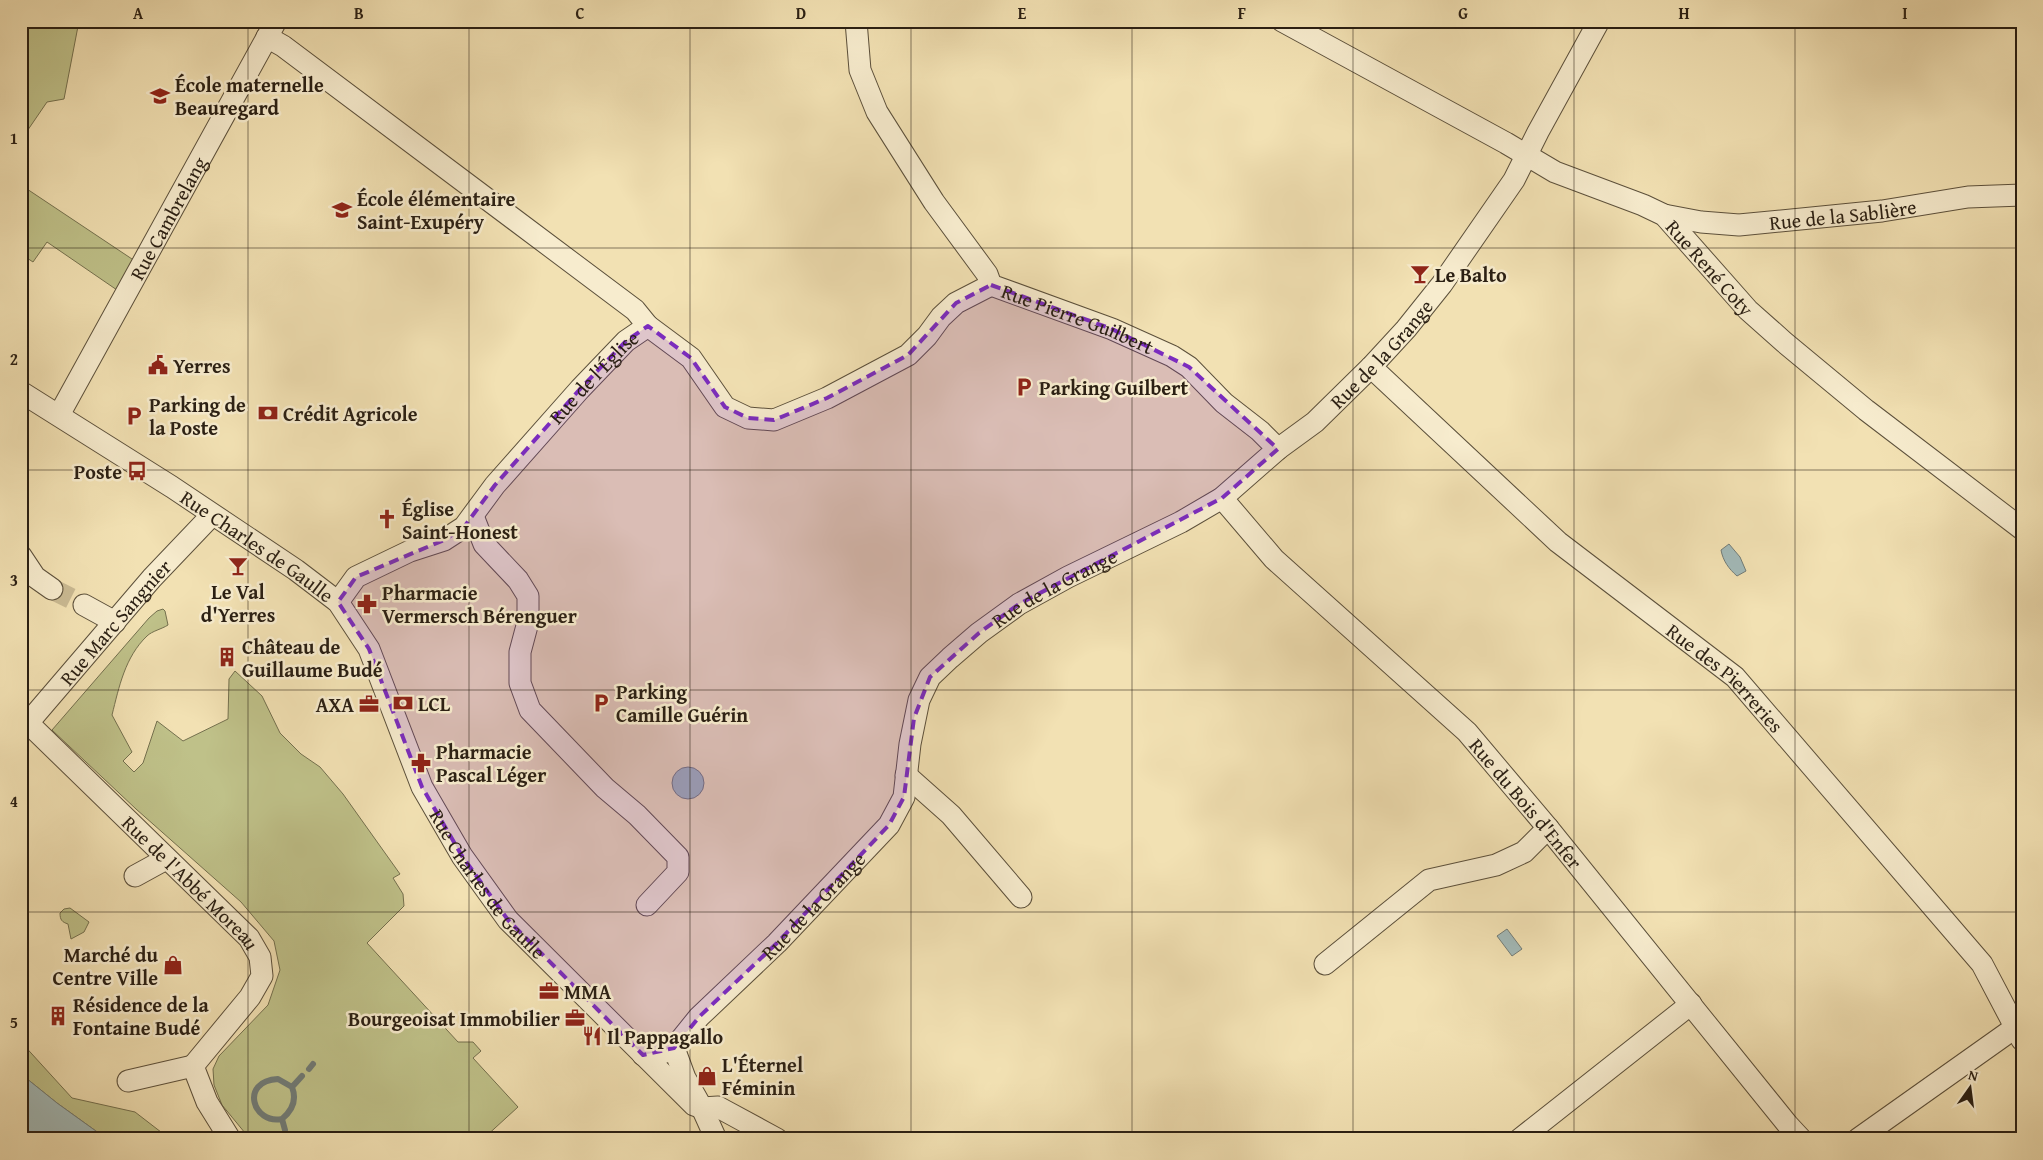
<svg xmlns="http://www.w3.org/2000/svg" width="2043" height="1160" viewBox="0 0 2043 1160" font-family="'Gentium Book Plus',serif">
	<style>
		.green { fill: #bfc189; stroke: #74704e }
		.water { fill: #a2bab9; stroke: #727c77 }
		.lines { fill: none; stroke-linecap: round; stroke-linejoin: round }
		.stream { stroke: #727c77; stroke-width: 6 }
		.minor-tunnel { stroke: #caba93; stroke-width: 21; stroke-dasharray: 21 11; stroke-linecap: butt }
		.minor-casing { stroke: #5c503b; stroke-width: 23 }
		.minor { stroke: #f7ecce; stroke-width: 21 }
		.marked { fill: #7b2cbf; fill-opacity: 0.2; stroke: #7b2cbf; stroke-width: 4; stroke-dasharray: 10 6; stroke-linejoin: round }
		.grid { fill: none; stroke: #2a1f13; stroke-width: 1; stroke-opacity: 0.55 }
		.labels { text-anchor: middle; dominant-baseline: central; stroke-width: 5; stroke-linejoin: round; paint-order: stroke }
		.poi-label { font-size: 20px; font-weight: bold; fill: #2a1f13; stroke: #f7ecce; text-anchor: start }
		.street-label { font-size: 20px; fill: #2a1f13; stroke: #f7ecce }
		.neatline { fill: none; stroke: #2a1f13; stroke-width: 2 }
		.grid-label { font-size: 16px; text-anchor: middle; font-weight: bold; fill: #2a1f13 }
	</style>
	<rect width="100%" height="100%" fill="#f2e1b3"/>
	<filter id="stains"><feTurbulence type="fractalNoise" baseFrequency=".004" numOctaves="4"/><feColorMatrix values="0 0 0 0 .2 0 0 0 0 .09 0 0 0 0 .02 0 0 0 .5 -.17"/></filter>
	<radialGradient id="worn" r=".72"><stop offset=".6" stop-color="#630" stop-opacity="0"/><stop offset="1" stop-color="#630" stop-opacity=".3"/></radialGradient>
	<path class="green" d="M21,21h58l-15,78 -17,3 -26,38z
		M21,185l114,76 -18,29 -70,-48 -14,20 -12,-8z
		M163,609l2,2 3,14c-6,4 -16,6 -21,11 -22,21 -28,51 -35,79l20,37 -9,9 11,11 9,-9 14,-42 26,20 45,-22 1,-40 6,-8 27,25 18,37 21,21 19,13 23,27 57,80 -7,4 10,16 1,12 -37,37 91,99h15l8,9 -8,7 45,49 -35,32h-233l-28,-34 -8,-20 -1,-16 6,-13 49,-51 12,-35 -6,-29 -33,-39 -105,-93 -84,-79 97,-112 8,-7z
		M70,908l19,14 -5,10 -13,7 -3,-15c-6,-2 -8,-4 -8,-11l4,-4z
		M21,1042l51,56 63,14 35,27h-63l-50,-36 -36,-29z"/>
	<path class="water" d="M1729,544l11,13 6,14 -9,5c-8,-7 -14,-15 -16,-26z
		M672 783a16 16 0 1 1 32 0a16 16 0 1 1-32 0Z
		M1507,929l15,20 -10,7 -15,-20z
		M21,1074l36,29 50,36h-86z"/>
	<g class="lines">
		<path class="stream" d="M309,1069l4,-5
			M282,1119c-29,6 -43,-38 -4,-40l14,8
			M285,1130l-3,-11c11,-9 15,-19 10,-32l10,-11"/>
		<path class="minor-tunnel" d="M52,589l32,16"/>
		<defs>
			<g id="minor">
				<path id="s1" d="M856,21l4,49 17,42 57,90 53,72 4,11 121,44 60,27 17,11 35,36 36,28 18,18"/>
				<path id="s2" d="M1282,21l224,122 49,29 88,33 21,10 84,95 36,32 82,68 156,119"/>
				<path d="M267,37l16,9 352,264 13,16"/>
				<path id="s3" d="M1664,215l37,7 38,3 143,-14 86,-14 54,-2"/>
				<path id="s4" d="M1371,367l187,175 177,135 247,287 40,76"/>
				<path id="s5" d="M21,392l151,95 124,83 42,32 31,47 53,138 40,69 46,64 186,185 8,3 16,-1 59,32"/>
				<path id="s6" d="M59,415l217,-394"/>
				<path id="s7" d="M1222,498l52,61 193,173 81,96 240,297 13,14"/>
				<path d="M473,516l11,28 34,36 10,16v26l-8,30v31l10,27 75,78 32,27 41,42v15l-31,33"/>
				<path d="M21,556l14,21 17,12"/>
				<path id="s8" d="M338,602l18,-25 54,-26 34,-11 20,-13 31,-42 85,-96 46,-48 22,-15 43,32 34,49 23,11 26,2 53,-22 81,-43 19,-19 14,-19 15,-14 35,-18"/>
				<path d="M84,605l31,17"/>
				<path id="s9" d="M28,723l221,215 11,19 2,19 -12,21 -57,69 14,36 23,37"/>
				<path id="s10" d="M21,731l131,-153 60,-63"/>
				<path d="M906,775l45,40 70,82"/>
				<path d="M135,876l31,-17"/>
				<path d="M1325,964l104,-84 67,-15 28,-13 24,-24"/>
				<path d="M674,1048l11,30 17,30 14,31"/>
				<path id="s11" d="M643,1055l13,1 18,-8 25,-31 78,-74 112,-118 15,-28 6,-53 9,-44 11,-23 20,-19 29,-25 40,-29 49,-27 113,-55 41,-24 56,-49 37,-27 56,-55 35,-38 36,-45 72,-104 24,-48 61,-111"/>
				<path d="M128,1081l65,-15"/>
				<path d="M1520,1139l171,-135"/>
				<path d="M1858,1139l158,-112"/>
			</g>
		</defs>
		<use href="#minor" class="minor-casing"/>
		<use href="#minor" class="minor"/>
	</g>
	<path class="marked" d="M991,285l121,44 77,38 89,82 -56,49 -203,106 -40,29 -49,44 -16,41 -10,79 -15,28 -112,118 -78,74 -25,31 -31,7 -135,-135 -46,-64 -40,-69 -53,-138 -31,-47 18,-25 88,-37 20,-13 31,-42 85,-96 46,-48 22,-15 43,32 34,49 23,11 26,2 53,-22 81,-43 48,-52z"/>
	<path class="grid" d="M248,21v1118M469,21v1118M690,21v1118M911,21v1118M1132,21v1118M1353,21v1118M1574,21v1118M1795,21v1118M21,248h2001M21,470h2001M21,690h2001M21,912h2001"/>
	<defs>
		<symbol id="school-bare" viewBox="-9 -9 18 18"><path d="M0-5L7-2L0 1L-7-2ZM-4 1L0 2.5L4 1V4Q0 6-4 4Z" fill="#8f2418" stroke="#f7ecce" stroke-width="2.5" paint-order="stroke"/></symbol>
		<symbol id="bar-bare" viewBox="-9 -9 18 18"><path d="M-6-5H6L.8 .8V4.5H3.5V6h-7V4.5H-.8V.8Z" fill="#8f2418" stroke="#f7ecce" stroke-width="2.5" paint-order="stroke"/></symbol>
		<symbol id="civic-bare" viewBox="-9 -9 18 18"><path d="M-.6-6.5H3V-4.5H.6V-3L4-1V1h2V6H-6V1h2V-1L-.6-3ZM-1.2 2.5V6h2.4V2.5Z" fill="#8f2418" stroke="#f7ecce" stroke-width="2.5" paint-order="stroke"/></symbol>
		<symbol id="parking-bare" viewBox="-9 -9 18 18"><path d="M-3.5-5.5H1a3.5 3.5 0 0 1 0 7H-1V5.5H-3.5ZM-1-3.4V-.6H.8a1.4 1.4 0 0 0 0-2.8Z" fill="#8f2418" stroke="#f7ecce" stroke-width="2.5" paint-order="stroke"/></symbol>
		<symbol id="bank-bare" viewBox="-9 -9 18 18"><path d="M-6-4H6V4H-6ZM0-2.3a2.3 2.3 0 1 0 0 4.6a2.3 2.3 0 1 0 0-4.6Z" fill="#8f2418" stroke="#f7ecce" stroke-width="2.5" paint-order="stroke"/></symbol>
		<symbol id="bus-bare" viewBox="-9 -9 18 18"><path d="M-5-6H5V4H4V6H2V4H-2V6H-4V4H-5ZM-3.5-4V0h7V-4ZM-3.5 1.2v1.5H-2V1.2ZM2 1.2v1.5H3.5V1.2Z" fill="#8f2418" stroke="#f7ecce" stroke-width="2.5" paint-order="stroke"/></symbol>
		<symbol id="church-bare" viewBox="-9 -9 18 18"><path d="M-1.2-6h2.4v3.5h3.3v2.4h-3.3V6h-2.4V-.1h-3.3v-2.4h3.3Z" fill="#8f2418" stroke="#f7ecce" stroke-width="2.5" paint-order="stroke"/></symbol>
		<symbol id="pharmacy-bare" viewBox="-9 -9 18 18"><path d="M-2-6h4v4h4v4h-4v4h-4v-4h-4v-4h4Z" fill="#8f2418" stroke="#f7ecce" stroke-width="2.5" paint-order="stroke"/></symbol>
		<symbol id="building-bare" viewBox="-9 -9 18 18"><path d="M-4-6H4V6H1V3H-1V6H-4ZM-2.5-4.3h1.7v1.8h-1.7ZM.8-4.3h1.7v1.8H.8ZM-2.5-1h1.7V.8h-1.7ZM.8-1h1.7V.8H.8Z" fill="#8f2418" stroke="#f7ecce" stroke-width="2.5" paint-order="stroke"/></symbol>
		<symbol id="office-bare" viewBox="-9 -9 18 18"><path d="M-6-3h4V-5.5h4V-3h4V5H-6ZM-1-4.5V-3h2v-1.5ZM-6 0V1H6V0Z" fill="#8f2418" stroke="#f7ecce" stroke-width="2.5" paint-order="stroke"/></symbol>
		<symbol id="shop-bare" viewBox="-9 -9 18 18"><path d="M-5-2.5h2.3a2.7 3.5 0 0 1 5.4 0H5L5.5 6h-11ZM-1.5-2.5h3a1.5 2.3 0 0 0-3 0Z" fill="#8f2418" stroke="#f7ecce" stroke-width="2.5" paint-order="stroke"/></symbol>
		<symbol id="restaurant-bare" viewBox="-9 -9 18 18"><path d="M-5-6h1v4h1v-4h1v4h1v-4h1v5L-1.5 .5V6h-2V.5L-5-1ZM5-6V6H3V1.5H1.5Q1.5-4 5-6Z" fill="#8f2418" stroke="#f7ecce" stroke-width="2.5" paint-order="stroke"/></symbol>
	</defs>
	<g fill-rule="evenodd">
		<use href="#school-bare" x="146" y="82" width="28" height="28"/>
		<use href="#school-bare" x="328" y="196" width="28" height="28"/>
		<use href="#bar-bare" x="1406" y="260" width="28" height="28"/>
		<use href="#civic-bare" x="144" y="351" width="28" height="28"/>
		<use href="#parking-bare" x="1010" y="373" width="28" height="28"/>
		<use href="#bank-bare" x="254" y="399" width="28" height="28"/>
		<use href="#parking-bare" x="120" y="402" width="28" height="28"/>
		<use href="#bus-bare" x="123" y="457" width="28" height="28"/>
		<use href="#church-bare" x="373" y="505" width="28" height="28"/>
		<use href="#bar-bare" x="224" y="552" width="28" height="28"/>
		<use href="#pharmacy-bare" x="353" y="590" width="28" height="28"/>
		<use href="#building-bare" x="213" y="643" width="28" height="28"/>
		<use href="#bank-bare" x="389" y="689" width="28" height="28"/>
		<use href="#parking-bare" x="587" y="689" width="28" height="28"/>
		<use href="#office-bare" x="355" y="690" width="28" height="28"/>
		<use href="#pharmacy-bare" x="407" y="749" width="28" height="28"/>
		<use href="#shop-bare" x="159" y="951" width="28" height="28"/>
		<use href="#office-bare" x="535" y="977" width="28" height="28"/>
		<use href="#building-bare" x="44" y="1002" width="28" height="28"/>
		<use href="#office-bare" x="561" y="1004" width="28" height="28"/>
		<use href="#restaurant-bare" x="578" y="1022" width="28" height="28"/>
		<use href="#shop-bare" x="693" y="1062" width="28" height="28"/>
	</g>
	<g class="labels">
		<g class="poi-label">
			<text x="175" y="84">École maternelle<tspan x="175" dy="23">Beauregard</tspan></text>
			<text x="357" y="198">École élémentaire<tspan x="357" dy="23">Saint-Exupéry</tspan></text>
			<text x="1435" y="274">Le Balto</text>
			<text x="173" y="365">Yerres</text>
			<text x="1039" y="387">Parking Guilbert</text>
			<text x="149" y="404">Parking de<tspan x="149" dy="23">la Poste</tspan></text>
			<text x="283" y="413">Crédit Agricole</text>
			<text x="122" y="471" text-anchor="end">Poste</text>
			<text x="402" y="508">Église<tspan x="402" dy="23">Saint-Honest</tspan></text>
			<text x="238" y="591" text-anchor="middle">Le Val<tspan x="238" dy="23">d'Yerres</tspan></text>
			<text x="382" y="592">Pharmacie<tspan x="382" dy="23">Vermersch Bérenguer</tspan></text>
			<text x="242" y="646">Château de<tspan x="242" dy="23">Guillaume Budé</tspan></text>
			<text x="616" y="691">Parking<tspan x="616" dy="23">Camille Guérin</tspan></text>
			<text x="418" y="703">LCL</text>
			<text x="354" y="704" text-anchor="end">AXA</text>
			<text x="436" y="751">Pharmacie<tspan x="436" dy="23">Pascal Léger</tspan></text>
			<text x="158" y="954" text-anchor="end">Marché du<tspan x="158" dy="23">Centre Ville</tspan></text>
			<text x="564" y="991">MMA</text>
			<text x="73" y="1004">Résidence de la<tspan x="73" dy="23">Fontaine Budé</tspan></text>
			<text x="560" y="1018" text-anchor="end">Bourgeoisat Immobilier</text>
			<text x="607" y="1036">Il Pappagallo</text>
			<text x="722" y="1064">L'Éternel<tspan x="722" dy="23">Féminin</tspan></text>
		</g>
		<g class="street-label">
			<text stroke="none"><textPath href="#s3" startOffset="180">Rue de la Sablière</textPath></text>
			<text stroke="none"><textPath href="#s6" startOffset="225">Rue Cambrelang</textPath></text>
			<text stroke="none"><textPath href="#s2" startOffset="499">Rue René Coty</textPath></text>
			<text stroke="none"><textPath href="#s1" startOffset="395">Rue Pierre Guilbert</textPath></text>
			<text stroke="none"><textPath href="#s11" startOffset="1058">Rue de la Grange</textPath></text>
			<text stroke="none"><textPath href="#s8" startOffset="349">Rue de l'Église</textPath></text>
			<text stroke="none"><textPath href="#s5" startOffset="282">Rue Charles de Gaulle</textPath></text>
			<text stroke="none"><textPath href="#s11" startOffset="652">Rue de la Grange</textPath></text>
			<text stroke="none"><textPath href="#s10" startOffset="144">Rue Marc Sangnier</textPath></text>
			<text stroke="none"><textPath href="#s4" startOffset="472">Rue des Pierreries</textPath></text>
			<text stroke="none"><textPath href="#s7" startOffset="432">Rue du Bois d'Enfer</textPath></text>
			<text stroke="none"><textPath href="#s5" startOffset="702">Rue Charles de Gaulle</textPath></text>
			<text stroke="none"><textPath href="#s9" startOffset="228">Rue de l'Abbé Moreau</textPath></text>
			<text stroke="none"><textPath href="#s11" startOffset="232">Rue de la Grange</textPath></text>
		</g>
	</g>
	<rect width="2043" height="1160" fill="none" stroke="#f2e1b3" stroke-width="55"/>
	<g transform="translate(1970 1088) rotate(14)" stroke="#f7ecce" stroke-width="4" paint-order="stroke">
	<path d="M0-4L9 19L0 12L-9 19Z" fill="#2a1f13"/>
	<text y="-8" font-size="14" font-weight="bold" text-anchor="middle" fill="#2a1f13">N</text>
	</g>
	<rect x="28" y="28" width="1988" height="1104" class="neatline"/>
	<g class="grid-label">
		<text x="138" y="19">A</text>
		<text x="359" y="19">B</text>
		<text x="580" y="19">C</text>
		<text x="801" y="19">D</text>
		<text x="1022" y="19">E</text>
		<text x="1242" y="19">F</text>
		<text x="1463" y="19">G</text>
		<text x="1684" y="19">H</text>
		<text x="1905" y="19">I</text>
		<text x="14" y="144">1</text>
		<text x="14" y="365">2</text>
		<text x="14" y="586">3</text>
		<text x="14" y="807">4</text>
		<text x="14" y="1028">5</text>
	</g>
	<rect width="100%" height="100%" filter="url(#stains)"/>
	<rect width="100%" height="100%" fill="url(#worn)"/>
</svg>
